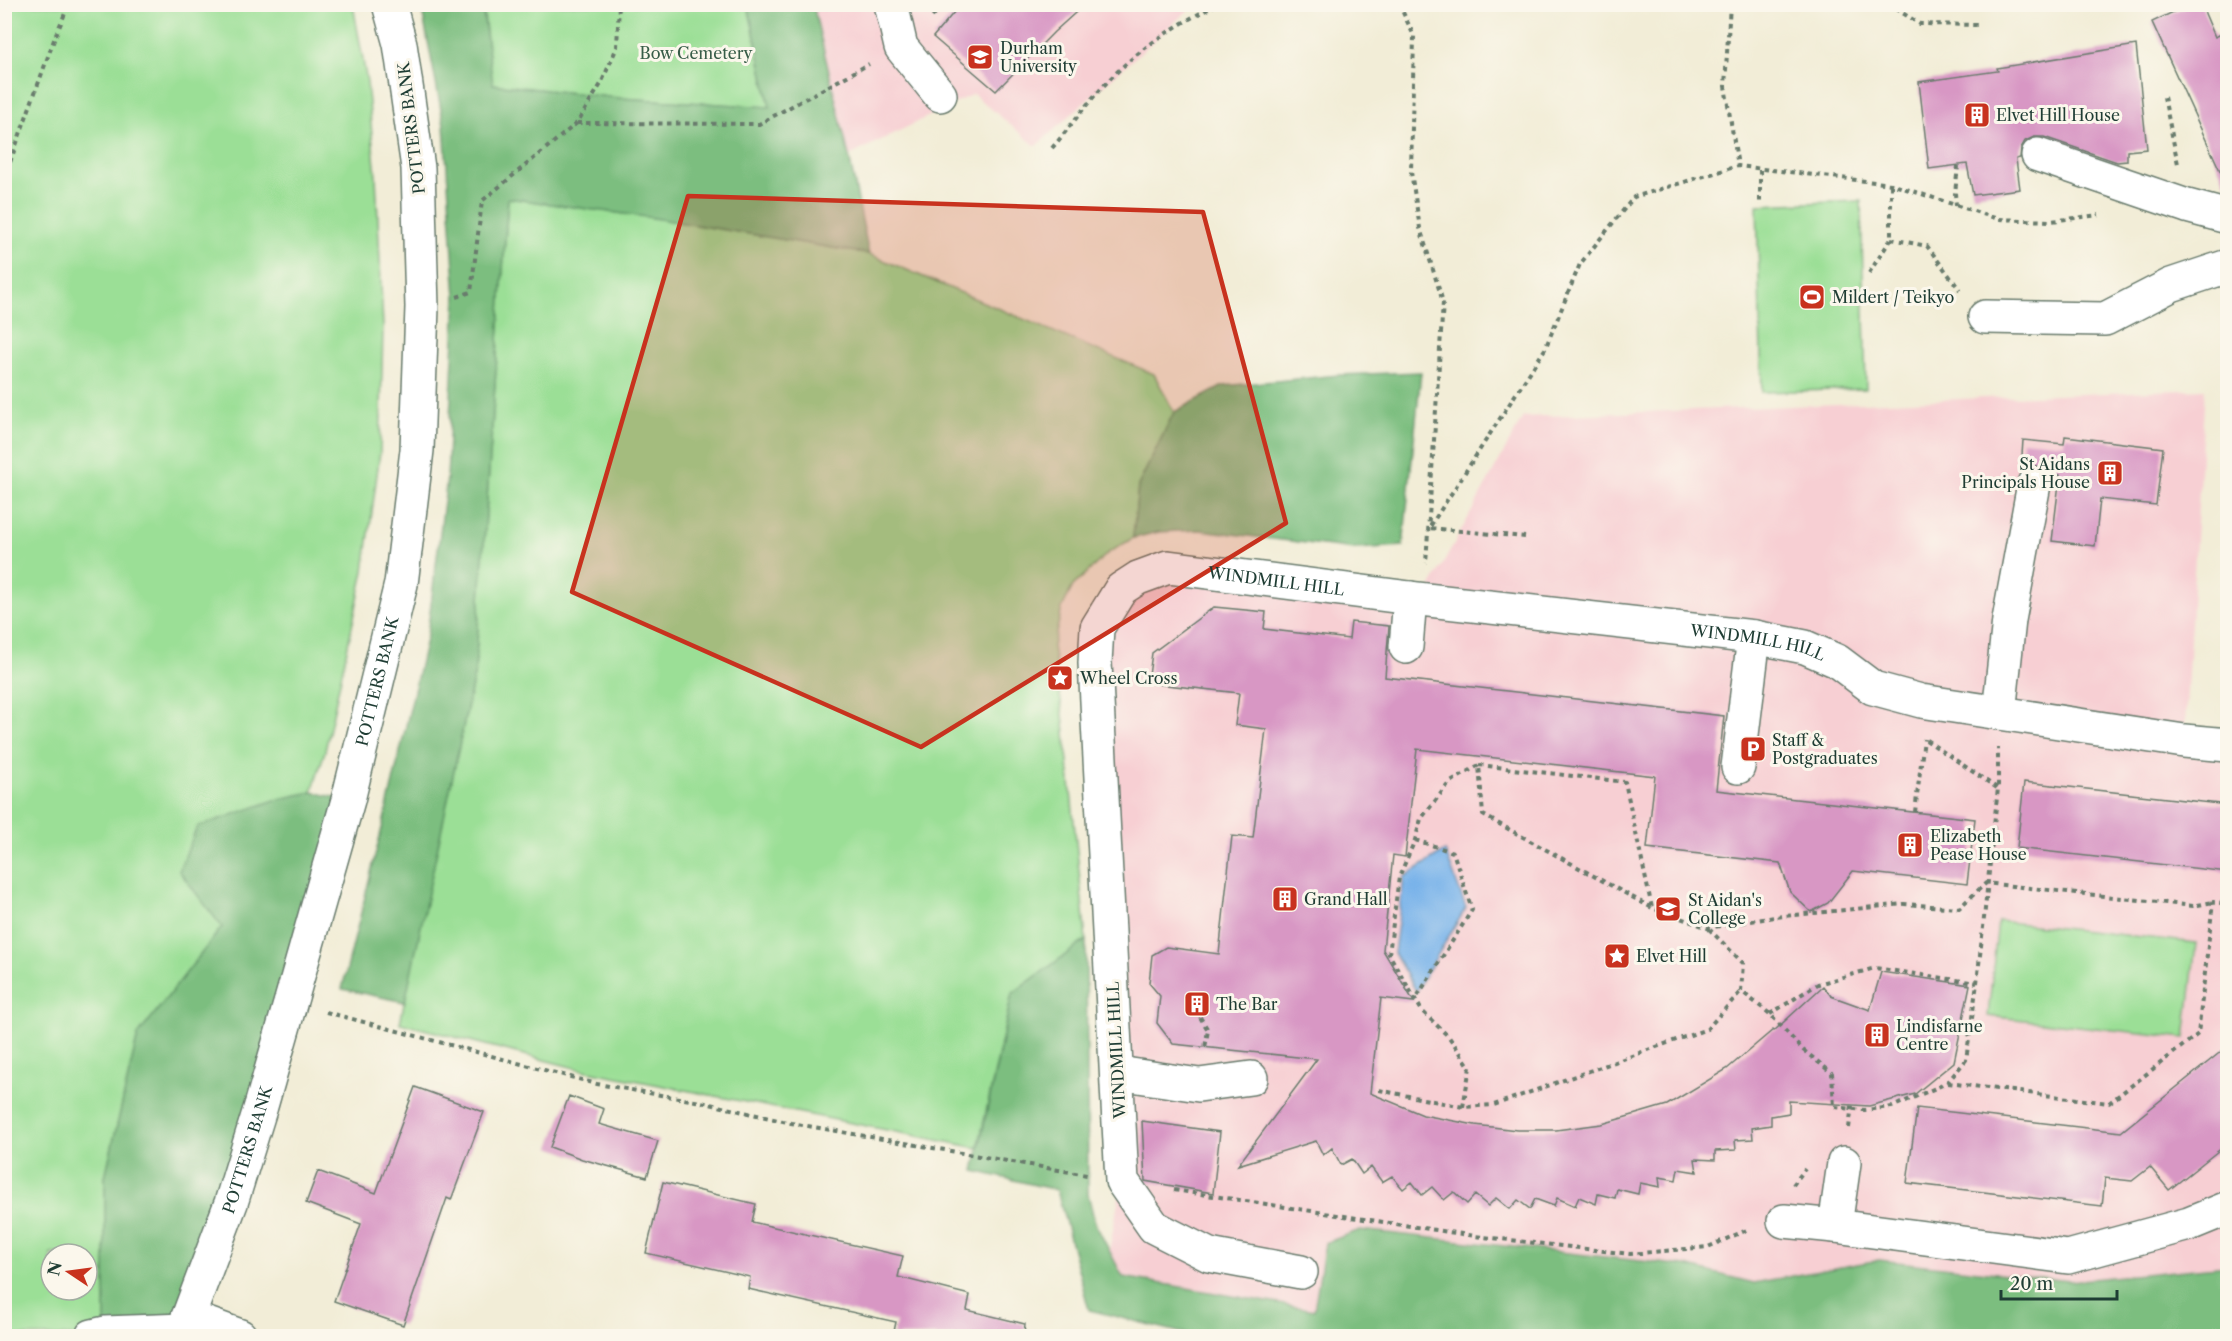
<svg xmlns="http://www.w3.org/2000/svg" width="2232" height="1341" viewBox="0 0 2232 1341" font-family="'Libre Caslon Text',serif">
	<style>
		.built { fill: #f7cfd3 }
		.green { fill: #9bdf96; stroke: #5d8e65; stroke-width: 1.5; fill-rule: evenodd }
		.forest { fill: #7cbe7f; stroke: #4e7e5a; stroke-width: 1.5 }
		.water { fill: #79b3ea; stroke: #4c788f; stroke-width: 1.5 }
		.building { fill: #d897c4 }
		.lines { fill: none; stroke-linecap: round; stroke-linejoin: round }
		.minor-casing { stroke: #697b6d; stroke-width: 36 }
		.path { stroke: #697b6d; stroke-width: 4; stroke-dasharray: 4.5 4.5; stroke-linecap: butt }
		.minor { stroke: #fff; stroke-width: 33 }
		.marked { fill: #c8321e; fill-opacity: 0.2; stroke: #c8321e; stroke-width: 4.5; stroke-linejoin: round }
		.labels { text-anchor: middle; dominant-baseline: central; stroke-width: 6; stroke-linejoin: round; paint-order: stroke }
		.poi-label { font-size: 16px; fill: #1f3d34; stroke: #fbf7ec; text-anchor: start }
		.park-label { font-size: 16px; fill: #385d48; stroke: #fbf7ec }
		.street-label { font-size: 16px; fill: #1f3d34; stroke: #fbf7ec }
	</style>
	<rect width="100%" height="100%" fill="#fbf7ec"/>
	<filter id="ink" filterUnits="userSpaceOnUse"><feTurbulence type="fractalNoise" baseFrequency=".0167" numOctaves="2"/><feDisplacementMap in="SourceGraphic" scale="12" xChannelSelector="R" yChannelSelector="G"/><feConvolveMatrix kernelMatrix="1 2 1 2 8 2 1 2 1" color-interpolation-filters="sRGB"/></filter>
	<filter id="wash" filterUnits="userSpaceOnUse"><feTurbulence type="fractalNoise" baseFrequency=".008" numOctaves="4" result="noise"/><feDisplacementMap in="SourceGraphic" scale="24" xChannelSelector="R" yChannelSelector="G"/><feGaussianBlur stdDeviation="1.35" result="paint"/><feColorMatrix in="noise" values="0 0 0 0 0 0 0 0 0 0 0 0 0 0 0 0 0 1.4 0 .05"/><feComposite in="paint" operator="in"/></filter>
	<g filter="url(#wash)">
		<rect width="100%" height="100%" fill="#f2edd7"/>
		<path class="built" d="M813,5h381l-158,141 -63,-52 -124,62z
			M2205,389l-21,352 43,4v538l-19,-15 -138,13 -191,-21 -293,53 -272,-2 -192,-34 -13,-25 13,-71 -27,-518 43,-85 286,21 99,-182z"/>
		<path class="green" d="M5,5h348l14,77 9,95 7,150 -3,125 -16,119 -39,180 -13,41 -37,8 -53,127 -84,108 -33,142v156l-13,3h-87zM51,1254h36v36h-36z
			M483,5h265l22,102 -151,-9 -127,-14z
			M508,198l146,20 215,36 285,120 20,38 -36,74 -5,52 -25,15 -35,33 -11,22 -9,38 11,77 22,217 -74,54 -34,154 -395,-78 -183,-47 75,-352z
			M1861,201l5,188 -104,3 -5,-187z
			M1998,921l198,22 -11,95 -197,-22z"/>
		<path class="forest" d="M421,5h61l11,79 126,14 151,9 -22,-102h65l36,151 20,98 -215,-36 -146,-20 -33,473 -70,331 -63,-13 45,-181 40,-173 20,-157 9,-181 -12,-172z
			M1421,372l-18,174 -48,3 -155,-19 -41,2 -26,6 5,-52 36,-74 49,-26 116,-11z
			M312,792l36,8 -167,536 -76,-3v-156l33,-142 84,-108 -43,-56 18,-44 78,-27z
			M1086,940l2,254 7,29 28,54 191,33 11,-67 35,-13 326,36 68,17 125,-23 191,21 157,-15v70h-1032l-106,-26 -32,-120 -83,-19 38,-177z"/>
		<path class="water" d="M1445,851l21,57 -50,83 -22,-38 10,-76z"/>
		<g id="blocks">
			<path class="building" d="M961,4h124l-31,28 -58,59 -63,-54z
				M2190,4h11l14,33 13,-6v157l-76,-166z
				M2136,45l11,104 -20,2v10l-10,1 -73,-25h-10l-9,4 -4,7 -1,10 -4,1 4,30 -47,6 -6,-31 -38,5 -10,-87 79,-11 -1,-3z
				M2065,436l98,12 -7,57 -56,-6 -5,47 -43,-5 8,-66 -11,-1 -3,-5 -9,-3h-9l-7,5 2,-31 41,4z
				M1214,607l52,5 -2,17 85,10 2,-17 38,4 -4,51 339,39 -8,74 259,29 -8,65 -114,-13 -25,32 -17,9 -21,-20 -10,-29 -133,-15 8,-72 -238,-27 -12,108 -12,-2 -10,95 31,52 -33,-4 -11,95 53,22 52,10 42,5h39l46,-6 65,-19 60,-36 46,-39 1,1 49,-45 8,10 39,14 11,-38 89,13 -16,77 -39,32 -46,12 -80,-5v12l-18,3v9l-19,3 1,11 -18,1 1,10 -21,1v9l-20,-1 2,13 -19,-3 -2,11 -17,-3 1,10 -20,-4 -2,11 -21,-5 -2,9 -17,-4 -2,10 -17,-7 -4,9 -18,-8 -3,8 -19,-7 -5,10 -12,-9 -8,9 -14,-11 -8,8 -13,-11 -8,9 -13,-12 -10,8 -12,-13 -10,8 -10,-13 -9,7 -11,-13 -10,6 -11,-15 -9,7 -10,-15 -11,6 -9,-17 -9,7 -7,-14 -78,24 79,-106 -144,-15 -16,-21 3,-27 -11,-13 3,-28 14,-8 53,7 13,-118 21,2 13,-109 -31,-4 4,-32 -91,-10 4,-30z
				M2024,782l204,23v67l-211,-24z
				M2228,1046v97l-59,47 -19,-23 -18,14 -27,-3 -3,28 -195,-23 10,-75 204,24z
				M415,1087l69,25 -33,88 -4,-2 -44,127 -69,-24 27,-77 -55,-21 12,-32 58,22z
				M569,1096l35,13 -5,15 59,17 -11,36 -65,-18 -32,-12z
				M1142,1121l78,11 -7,61 -68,-12z
				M663,1182l93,22 -4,18 151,34 -5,21 72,18 -3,15 58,14 -1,12h-131l3,-14 -148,-33 2,-12 -104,-24z"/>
		</g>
	</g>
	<g filter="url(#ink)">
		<use href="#blocks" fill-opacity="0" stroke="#697b6d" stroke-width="1.5"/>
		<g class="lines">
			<defs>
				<g id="minor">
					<path d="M891,4l10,43 39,48"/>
					<path d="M2038,155l149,51 41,11"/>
					<path d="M1985,317l120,2 66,-34 57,-19"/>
					<path d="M1406,647l4,-49"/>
					<path d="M1999,713l10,-93 25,-136"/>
					<path d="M1738,767l16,-130"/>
					<path d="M1118,1073l81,12 52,-7"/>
					<path d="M1844,1163l-9,63 233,31 121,-33 39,-16"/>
					<path d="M1784,1221l51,5"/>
					<path id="s1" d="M1301,1272l-92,-17 -55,-28 -32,-46 -27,-518 2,-35 24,-39 17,-11 30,-11 242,31 344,39 51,10 32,14 36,27 48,13 263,40 44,4"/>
					<path d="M188,1317l52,19"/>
					<path d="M92,1336l13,-3 79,-3"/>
					<path id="s2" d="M181,1336l50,-133 30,-97 87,-306 53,-216 16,-134 5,-143 -4,-139 -18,-124 -11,-40"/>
				</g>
			</defs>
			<use href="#minor" class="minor-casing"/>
			<path class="path" d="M1399,4l15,32 -3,136 9,56 23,74 -17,261
				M1730,4l-5,82 13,80
				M1888,4l32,20 58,1
				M932,17l12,-13
				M2164,97l14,67
				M577,123l182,1 110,-60
				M1052,148c16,-18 30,-39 47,-57 33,-38 74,-65 119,-87
				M1760,170v34
				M4,179l51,-142 14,-33
				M1956,206l-1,-13 3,-27
				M1891,239l36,7 33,44
				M1869,273l22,-34v-55
				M457,297l14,-5 11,-91 95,-78 24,-39 16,-37 2,-43
				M1525,537l-96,-9 116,-179 35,-85 54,-67 104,-31 153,18 107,35 53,2 48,-6
				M1926,740l71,48
				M1479,765l146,17 27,126
				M1915,812l9,-73
				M1415,840l38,12 19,58 -57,90
				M1709,929l34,34 -2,28 29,23 33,36 29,23 2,34 31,3 27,-3 55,-24 19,-23 11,-77 21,-195v-40
				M326,1012l271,72 104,18 90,21 296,52
				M1770,1014l48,-30 57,-16 102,15
				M1200,1017l8,13 -3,18
				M1948,1083l161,20 89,-69 15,-132 15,2
				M1379,1090l84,17 31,-2 213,-76 34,-38
				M1463,1107l7,-40 -21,-30 -27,-26 -33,-57 10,-77 16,-37 6,-21 28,-36 30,-18 4,50 169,93 56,20 67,-11 129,-13 55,4 27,-25 207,23 20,-4
				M1849,1128l3,-23
				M1793,1185l12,-16
				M1174,1190l301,46 155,18 78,-7 41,-18"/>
			<use href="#minor" class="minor"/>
		</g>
	</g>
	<path class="marked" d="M688,196l515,16 83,311 -365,224 -349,-155z"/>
	<defs>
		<symbol id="university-square" viewBox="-11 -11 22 22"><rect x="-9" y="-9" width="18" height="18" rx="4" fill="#c8321e" stroke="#fbf7ec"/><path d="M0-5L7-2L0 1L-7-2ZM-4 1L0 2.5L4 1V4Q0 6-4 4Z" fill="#fff"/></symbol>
		<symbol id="building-square" viewBox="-11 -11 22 22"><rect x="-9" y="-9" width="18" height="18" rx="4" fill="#c8321e" stroke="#fbf7ec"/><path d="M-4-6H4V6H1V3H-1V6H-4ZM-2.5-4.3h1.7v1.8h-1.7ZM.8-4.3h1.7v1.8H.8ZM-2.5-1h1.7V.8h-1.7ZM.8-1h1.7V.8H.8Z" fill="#fff"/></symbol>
		<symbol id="stadium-square" viewBox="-11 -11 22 22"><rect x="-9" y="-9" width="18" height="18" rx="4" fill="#c8321e" stroke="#fbf7ec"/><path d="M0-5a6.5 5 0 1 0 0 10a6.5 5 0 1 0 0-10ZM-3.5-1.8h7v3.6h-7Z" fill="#fff"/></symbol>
		<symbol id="sight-square" viewBox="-11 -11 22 22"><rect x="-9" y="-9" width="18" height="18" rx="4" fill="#c8321e" stroke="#fbf7ec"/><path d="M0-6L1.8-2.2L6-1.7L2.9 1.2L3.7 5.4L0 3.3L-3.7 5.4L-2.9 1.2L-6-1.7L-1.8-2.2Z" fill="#fff"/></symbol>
		<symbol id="parking-square" viewBox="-11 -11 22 22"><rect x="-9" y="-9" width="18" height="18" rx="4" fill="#c8321e" stroke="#fbf7ec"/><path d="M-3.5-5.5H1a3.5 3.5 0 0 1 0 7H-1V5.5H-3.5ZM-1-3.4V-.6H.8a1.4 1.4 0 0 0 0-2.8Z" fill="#fff"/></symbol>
	</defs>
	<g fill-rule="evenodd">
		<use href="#university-square" x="965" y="42" width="30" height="30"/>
		<use href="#building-square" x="1962" y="100" width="30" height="30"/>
		<use href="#stadium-square" x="1797" y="282" width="30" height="30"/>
		<use href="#building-square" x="2095" y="458" width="30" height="30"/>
		<use href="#sight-square" x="1045" y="663" width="30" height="30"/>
		<use href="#parking-square" x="1738" y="734" width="30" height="30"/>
		<use href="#building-square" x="1895" y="830" width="30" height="30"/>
		<use href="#building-square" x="1270" y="884" width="30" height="30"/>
		<use href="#university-square" x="1653" y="894" width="30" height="30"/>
		<use href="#sight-square" x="1602" y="941" width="30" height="30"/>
		<use href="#building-square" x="1182" y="989" width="30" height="30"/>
		<use href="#building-square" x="1862" y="1020" width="30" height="30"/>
	</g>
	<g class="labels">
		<g class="poi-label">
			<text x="1000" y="48">Durham<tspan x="1000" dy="18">University</tspan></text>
			<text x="1996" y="115">Elvet Hill House</text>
			<text x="1832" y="297">Mildert / Teikyo</text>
			<text x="2090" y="464" text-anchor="end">St Aidans<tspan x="2090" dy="18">Principals House</tspan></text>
			<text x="1080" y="678">Wheel Cross</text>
			<text x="1772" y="740">Staff &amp;<tspan x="1772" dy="18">Postgraduates</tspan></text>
			<text x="1930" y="836">Elizabeth<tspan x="1930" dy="18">Pease House</tspan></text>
			<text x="1304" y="899">Grand Hall</text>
			<text x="1688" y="900">St Aidan's<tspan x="1688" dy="18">College</tspan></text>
			<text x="1636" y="956">Elvet Hill</text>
			<text x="1216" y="1004">The Bar</text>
			<text x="1896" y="1026">Lindisfarne<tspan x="1896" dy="18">Centre</tspan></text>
		</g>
		<g class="park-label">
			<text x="696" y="53">Bow Cemetery</text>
		</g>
		<g class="street-label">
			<text transform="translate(411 128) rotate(-97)">POTTERS BANK</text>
			<text stroke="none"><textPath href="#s1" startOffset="972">WINDMILL HILL</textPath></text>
			<text stroke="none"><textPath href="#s1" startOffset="1458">WINDMILL HILL</textPath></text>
			<text stroke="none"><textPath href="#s2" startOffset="684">POTTERS BANK</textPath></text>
			<text transform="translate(1116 1050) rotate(-93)">WINDMILL HILL</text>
			<text stroke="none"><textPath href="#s2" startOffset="198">POTTERS BANK</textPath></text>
		</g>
	</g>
	<rect width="2232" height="1341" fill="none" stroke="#fbf7ec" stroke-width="24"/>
	<g transform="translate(69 1272) rotate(283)"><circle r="28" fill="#fbf7ec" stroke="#a3ada2" stroke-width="1.5"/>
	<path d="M0-4.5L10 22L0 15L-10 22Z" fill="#c8321e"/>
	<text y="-9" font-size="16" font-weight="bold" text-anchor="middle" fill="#1f3d34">N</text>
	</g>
	<path d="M2001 1290v9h116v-9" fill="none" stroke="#1f3d34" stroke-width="3"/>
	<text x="2010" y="1290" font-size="18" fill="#1f3d34" stroke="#fbf7ec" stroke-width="4.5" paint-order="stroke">20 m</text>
</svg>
